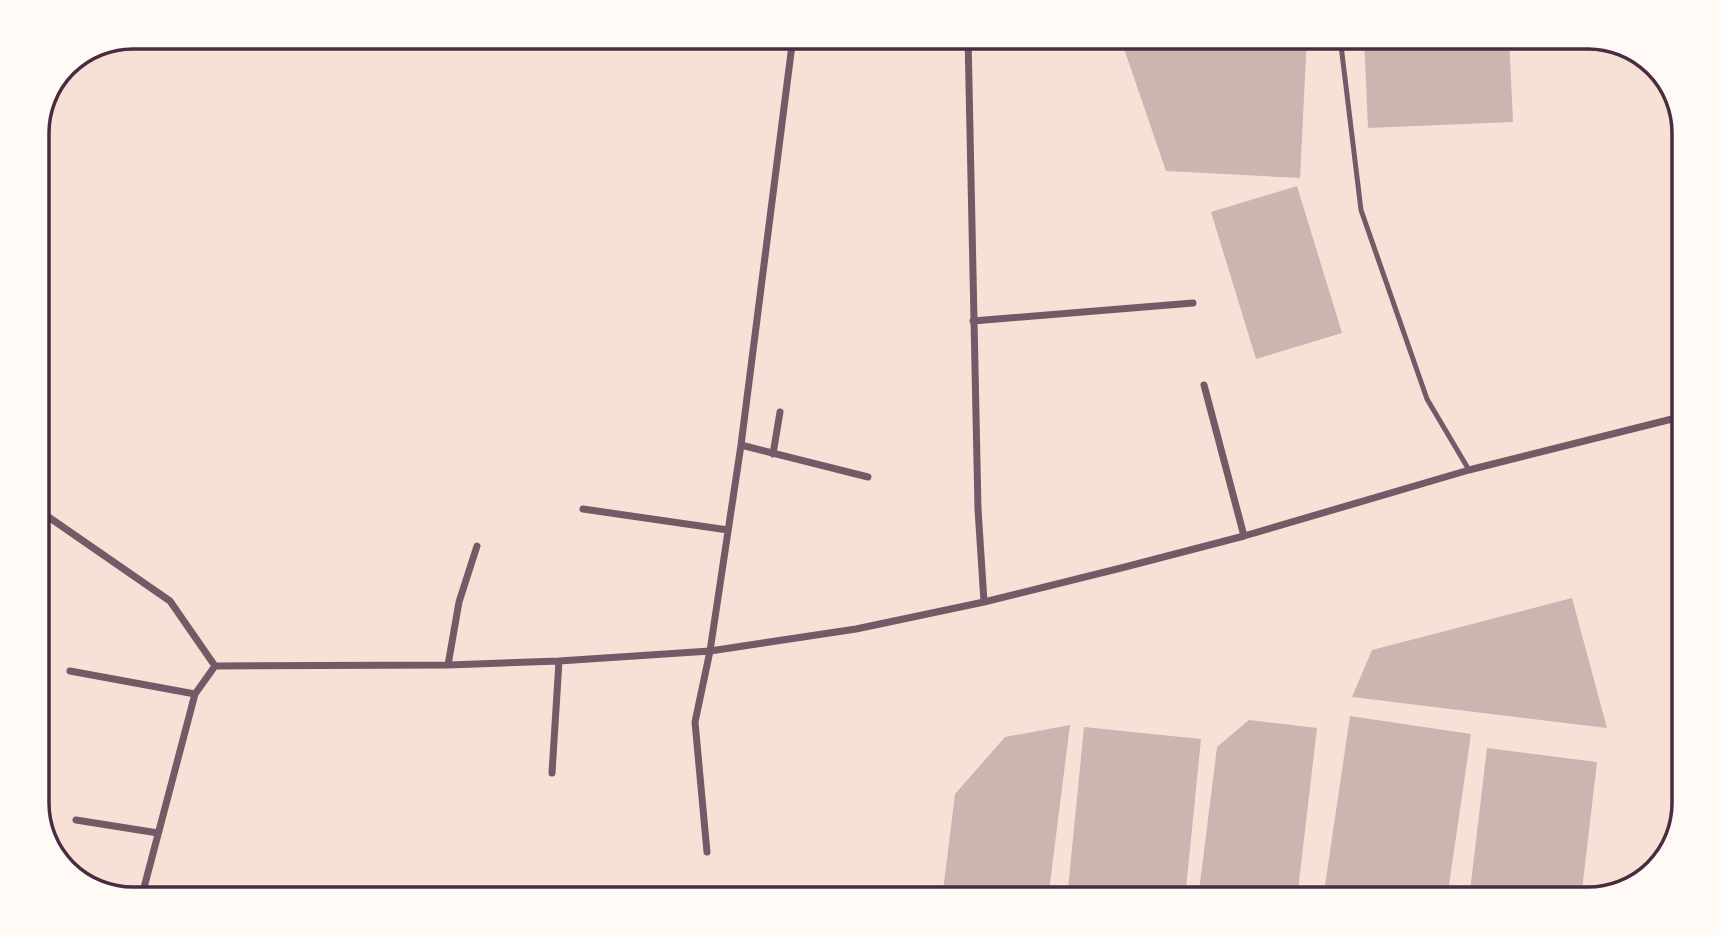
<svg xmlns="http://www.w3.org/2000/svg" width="1721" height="936" viewBox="0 0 1721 936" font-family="'Nunito Sans',sans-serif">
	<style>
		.building { fill: #ccb4b1 }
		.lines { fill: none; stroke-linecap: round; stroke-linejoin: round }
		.service { stroke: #755966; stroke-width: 5 }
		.minor { stroke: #755966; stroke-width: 7 }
		.rim { fill: none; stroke: #4a2c40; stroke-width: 3.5 }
	</style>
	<rect width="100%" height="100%" fill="#f7e1d7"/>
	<path class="building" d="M1120,37h187l-7,141 -134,-7z
		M1364,37h145l4,85 -145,6z
		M1297,186l45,147 -86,26 -45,-147z
		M1572,598l35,130 -255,-31 20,-47z
		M1350,716l121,18 -24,165h-124z
		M1249,720l68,8 -20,171h-99l19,-152z
		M1070,725l-22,174h-106l13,-105 50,-57z
		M1084,727l117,12 -16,160h-118z
		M1487,748l110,14 -16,137h-112z"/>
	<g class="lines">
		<path class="service" d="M1340,37l21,173 66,189 42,71"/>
		<path class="minor" d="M968,37l10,472 6,93
			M968,38l133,4
			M973,321l220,-18
			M1204,385l40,151
			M741,445l127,32
			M773,454l7,-42
			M37,509l133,92 45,65
			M583,509l145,21
			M448,665l11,-63 18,-56
			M70,671l125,23
			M552,773l7,-112
			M76,820l82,13
			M1677,835l7,-79
			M707,852l-12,-130 15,-71 31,-206 52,-408
			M141,899l54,-205 20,-28 233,-1 111,-4 151,-10 146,-22 128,-27 141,-35 119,-31 225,-66 215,-54"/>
	</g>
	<path d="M0 0H1721V936H0ZM133 49H1588A84 84 0 0 1 1672 133V803A84 84 0 0 1 1588 887H133A84 84 0 0 1 49 803V133A84 84 0 0 1 133 49Z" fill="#fffaf5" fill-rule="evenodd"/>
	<path class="rim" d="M133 49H1588A84 84 0 0 1 1672 133V803A84 84 0 0 1 1588 887H133A84 84 0 0 1 49 803V133A84 84 0 0 1 133 49Z"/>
</svg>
